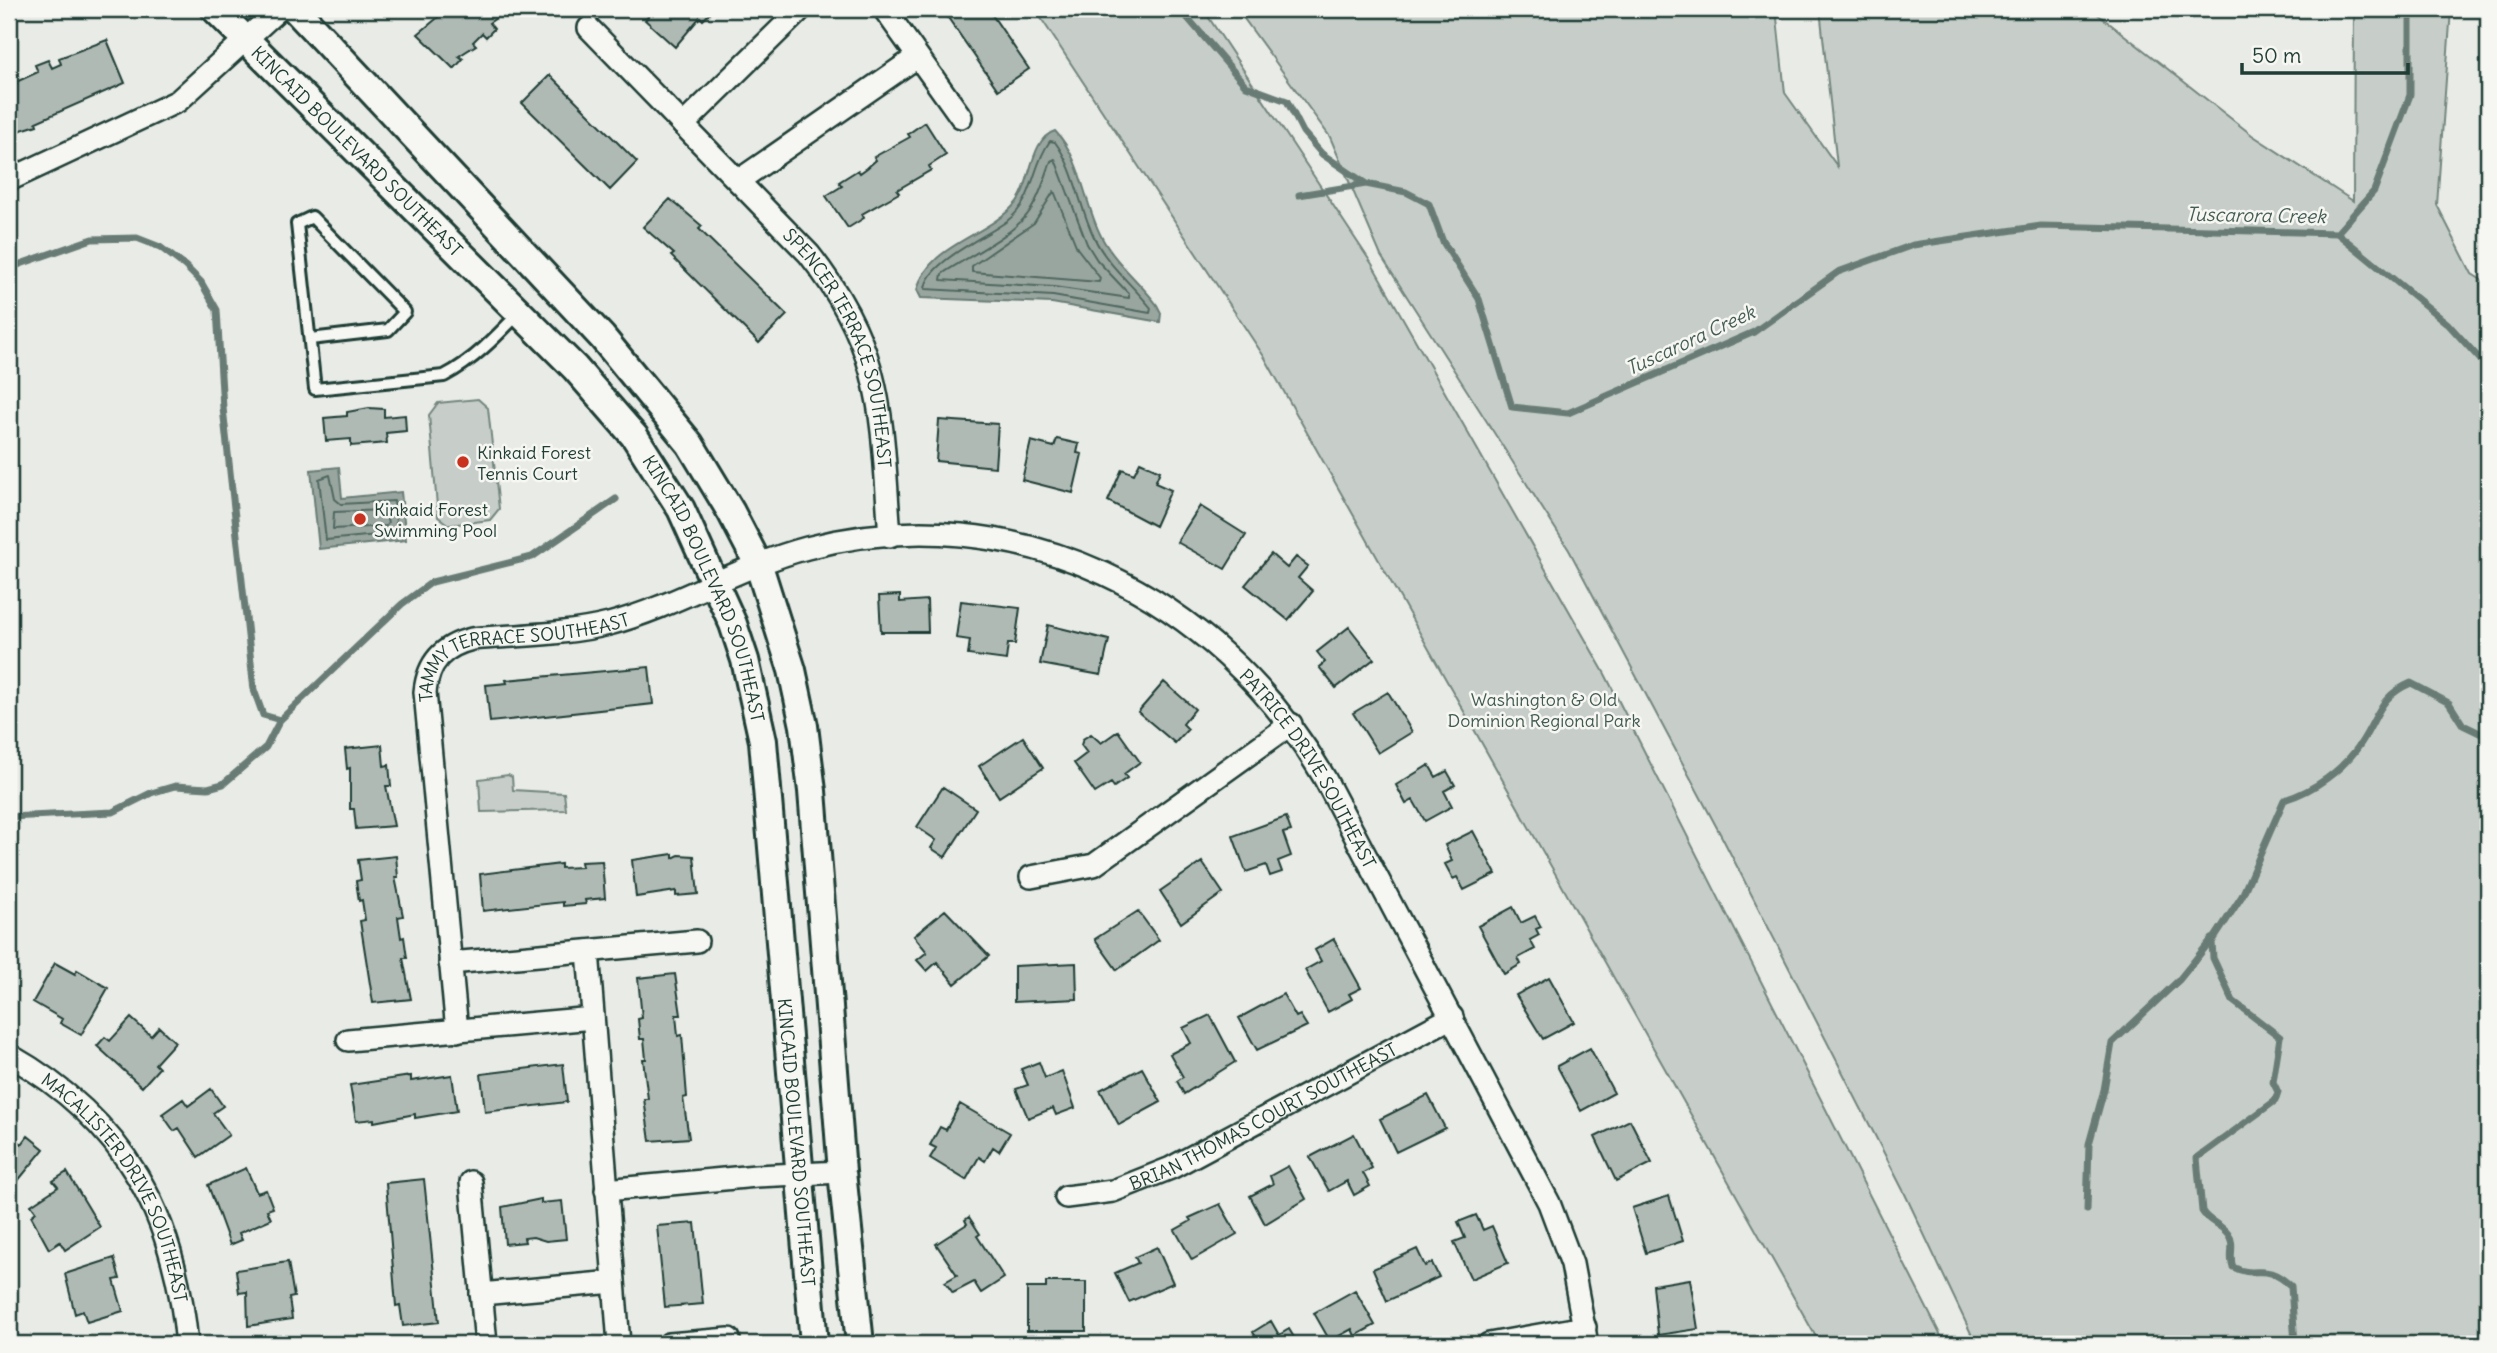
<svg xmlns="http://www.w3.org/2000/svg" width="2497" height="1353" viewBox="0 0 2497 1353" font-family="Delius,sans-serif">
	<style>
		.green { fill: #c7cec9; stroke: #73867e; stroke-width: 2 }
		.water { fill: #99a6a0; stroke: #687c75; stroke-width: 2 }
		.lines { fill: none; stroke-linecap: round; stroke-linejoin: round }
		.shore { stroke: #50675f; stroke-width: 2 }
		.stream { stroke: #687c75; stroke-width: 7 }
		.building { fill: #b0bab5; stroke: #1f3d34; stroke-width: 2 }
		.service-casing { stroke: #1f3d34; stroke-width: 16 }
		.minor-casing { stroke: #1f3d34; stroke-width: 26 }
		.tertiary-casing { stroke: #1f3d34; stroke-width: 32 }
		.service { stroke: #f6f6f2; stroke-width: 10 }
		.minor { stroke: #f6f6f2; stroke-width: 21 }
		.tertiary { stroke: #f6f6f2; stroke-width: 26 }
		.poi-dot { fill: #c8321e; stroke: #f6f6f2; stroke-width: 2.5 }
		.labels { text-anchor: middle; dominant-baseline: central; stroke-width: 5; stroke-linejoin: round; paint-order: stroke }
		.street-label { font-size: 18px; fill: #1f3d34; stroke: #f6f6f2 }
		.poi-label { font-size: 18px; fill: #1f3d34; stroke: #f6f6f2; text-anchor: start }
		.park-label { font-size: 18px; fill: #415a52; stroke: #f6f6f2 }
		.water-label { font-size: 19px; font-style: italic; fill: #445c54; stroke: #f6f6f2 }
	</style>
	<rect width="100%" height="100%" fill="#e9ebe7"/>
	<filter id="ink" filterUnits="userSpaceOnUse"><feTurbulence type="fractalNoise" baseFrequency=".0143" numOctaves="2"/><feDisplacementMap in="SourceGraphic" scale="14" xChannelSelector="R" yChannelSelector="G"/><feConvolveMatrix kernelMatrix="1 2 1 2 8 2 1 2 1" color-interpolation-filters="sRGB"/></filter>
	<g filter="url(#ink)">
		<path class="green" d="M1035,9h168l169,255 233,410 340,670h-125l-555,-986z
			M1237,9h539l9,84 52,73 -17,-157h271l161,126 101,66 1,-192h97l-14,196 35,69 16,10v1060h-512l-71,-150 -181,-353 -155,-291 -188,-294 -51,-119z
			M478,399l10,9 11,101 -9,11 -41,5 -11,-8 -9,-102 9,-12z
			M508,775l4,2 1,13 51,3 2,17 -85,2 -2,-33z"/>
		<path class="water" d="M1055,131c27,28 29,72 46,105 13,26 39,46 56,69l4,8 -1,9 -108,-19 -131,-5 -4,-8c11,-45 69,-53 98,-86 17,-18 14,-65 40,-73z
			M339,467l3,31 59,-6 5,48 -87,9 -8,-79z"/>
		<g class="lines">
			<path class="shore" d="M1050,141l5,1c20,27 24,64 39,95 12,27 39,48 57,71l-1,5 -97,-17 -128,-7c2,-27 61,-52 82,-68 28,-21 24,-54 43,-80z
				M1055,159l32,85 10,16 32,34v4l-75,-11 -113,-7 1,-6c25,-17 72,-39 88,-63 10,-15 15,-33 21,-50z
				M1054,191l23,57 23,30 -1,4 -127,-10v-6l62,-43z
				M330,475l5,24 6,5 53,-3 3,32 -71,7 -7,-61z
				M384,510l4,13 -2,3 -53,3 1,-17z"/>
			<path class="stream" d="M1180,9l66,77 41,15 16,31 19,22 44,30 40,8 23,12 14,38 36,57 33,108 56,6 186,-81 84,-60 75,-27 128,-19 296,7 111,91 40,44
				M1299,195l67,-11
				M2337,233l37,-42 36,-96v-86
				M9,268l83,-29 45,-1 23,9 25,19 16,16 16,28 6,98 31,282 9,25 17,5
				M9,817l104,-5 38,-19 24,-7 33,2 15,-4 43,-37 14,-27 122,-116 30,-22 100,-25 84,-58
				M2087,1210l2,-66 15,-54 8,-47 67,-63 33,-41
				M2295,1344l-4,-58c-28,-26 -34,-6 -58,-19 -5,-11 3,-23 -5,-33 -7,-10 -20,-12 -26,-23l-5,-53 78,-57 3,-9 -5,-10 7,-45 -47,-36 -20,-43 -1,-16 30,-46 42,-96c30,-9 59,-30 77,-57 18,-27 17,-46 50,-60l38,20 14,22 25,12"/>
		</g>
		<path class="building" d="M448,9h61l-20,14 5,6 -8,8 -4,-4 -9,9 3,3 -17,11 4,3 -9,10 -36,-35z
			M655,9h59l-11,11 -3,-3 -25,30 -30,-27z
			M942,9h46l41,60 -31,21z
			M107,40l18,43 -89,39 1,3 -28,9v-45l8,-4 -1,-3 22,-10 -3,-7 13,-5 4,8 9,-4 -2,-6z
			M550,75l87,87 -27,28 -88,-87z
			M925,122l21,33 -17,11 2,4 -34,20 2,3 -37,21 2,4 -16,10 -22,-32 16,-10 -3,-4 19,-12 2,3 7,-5 9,-8 -2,-3 36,-20 -2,-3z
			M670,199l32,27 -3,3 88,86 -28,28 -88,-87 3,-2 -31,-27z
			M369,408l15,1v8l21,-2 1,16 -20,2 1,10 -36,3v-7l-25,2 -2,-23 23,-2v-4z
			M939,420l59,4 -3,43 -59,-6z
			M1057,439l22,5 -2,9 5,1 -9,39 -51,-13 9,-39 23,6z
			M1140,462l20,9 -5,12 16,7 -16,36 -47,-25 14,-32 12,5z
			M1200,506l46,29 -21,34 -48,-27z
			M1271,554l16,14 9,-11 12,9 -10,12 15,13 -25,29 -43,-35z
			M900,595v7l27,-2 1,32h-47l-2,-36z
			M961,601l59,7 -5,36h-7l-2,16 -38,-5 2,-15 -14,-2z
			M1048,625l61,15 -8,35 -61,-11z
			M1349,627l25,32 -38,29 -17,-21 6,-5 -8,-10z
			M649,667l4,37 -163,18 -4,-37 21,-2 -1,-3z
			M1164,682l31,27 -12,15 5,5 -13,14 -37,-31z
			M1388,692l24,40 -34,21 -25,-40z
			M1118,731l22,31 -16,12 3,4 -13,9 -3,-4 -16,10 -21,-30 13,-10 -6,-8 2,-6 8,-5 10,9z
			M1023,737l20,31 -44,29 -20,-31z
			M382,745l2,21 5,-1 2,21h-5l8,40 -38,3 -2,-20h-4v-41l-3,1 -2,-20z
			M1429,765l7,12 11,-6 8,14 -11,6 8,15 -27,15 -12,-21 -7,4 -10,-19z
			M943,787l33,22 -31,48 -14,-9 5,-8 -19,-13z
			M1286,817l5,14 -8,2 8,23 -13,5 4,11 -12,4 -4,-11 -20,7 -13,-36z
			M1473,831l23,43 -32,16 -7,-13 -4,2 -8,-15 7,-3 -7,-16z
			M673,854v4l6,-3 15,1 4,38 -22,2v-5l-40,6 -4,-37z
			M396,856l2,21h-3l8,39 -5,1 3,21 3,-1 3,21h-4l8,41 -38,4 -13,-82 5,-1 -3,-20 -3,1 -3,-20 5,-1 -3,-20z
			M602,861l3,37 -20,2 1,4 -23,2v-4l-80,9 -3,-37 81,-10v4l21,-1 -1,-5z
			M1202,862l21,31 -42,30 -21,-32z
			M1513,907l8,16 14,-7 6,11 -5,2 3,6 -9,5 5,9 -17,9 3,6 -17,10 -26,-48z
			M945,910l44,46 -34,28 -18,-22 -10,9 -10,-11 10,-8 -13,-16z
			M1138,911l21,29 -42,30 -22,-31z
			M1334,939l27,49 -12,6 3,5 -24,13 -23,-42 16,-9 -6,-11z
			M55,963l20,11 2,-4 31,18 -27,47 -21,-12 2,-4 -29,-17z
			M1076,963l1,36 -63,3v-36z
			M675,974l6,41h-5l2,21 4,-1 5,62 -4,1 6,40 -39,3 -6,-42h4l-5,-40h3l-2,-20h-4l-2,-20 4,-1 -4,-40z
			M1549,977l25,45 -31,17 -27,-44z
			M1283,994l13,23 4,-2 7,11 -50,24 -18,-32z
			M1210,1015l25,47 -51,32 -7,-13 6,-4 -13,-23 21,-11 -8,-15z
			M131,1018l20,18 8,-9 16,15 -20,22 4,4 -17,19 -45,-41 8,-9 5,4z
			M1590,1048l24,45 -33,18 -24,-45z
			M1039,1062l6,16 17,-7 13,37 -19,7 -3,-7 -25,10 -12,-29 12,-4 -7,-16z
			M563,1064l4,38 -82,10 -4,-38z
			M1142,1068l19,34 -42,23 -19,-35z
			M452,1075l5,36 -42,7v-4l-41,8v-3l-18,2 -6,-36 61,-9v5z
			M211,1089l12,17 -10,7 16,22 -31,22 -19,-29 -5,3 -12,-17 21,-15 5,7z
			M1428,1095l17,33 -49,24 -16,-33z
			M960,1104l50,29 -11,18 -6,-4 -8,14 -6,-4 -13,23 -36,-22 6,-10 -6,-3 10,-18 6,3z
			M1630,1120l22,43 -36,18 -21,-44z
			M9,1133l13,11 6,-8 16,13 -27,33 -8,-7z
			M1354,1134l18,34 -9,5 7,13 -16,9 -7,-14 -18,10 -19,-34z
			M1288,1166l18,33 -41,25 -15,-28 23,-12 -3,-8z
			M246,1168l11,25 9,-3 7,18 -6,2 4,9 -32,14 3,7 -12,5 -22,-60z
			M67,1172l33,55 -35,23 -5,-8 -11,7 -18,-33 5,-4 -5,-7 27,-18 -5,-6z
			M424,1179l15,143 -36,4 -3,-21 -4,1 -10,-123z
			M1669,1196l14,45 -37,12 -14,-45z
			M541,1199v4l21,-2 4,38 -20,2 -13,-4 -9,1 1,4 -20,2 -3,-37z
			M1220,1204l17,30 -45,26 -17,-30 16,-9 -2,-3z
			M1476,1215l7,15 9,-4 16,37 -37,16 -17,-37 11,-4 -7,-16z
			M969,1217l11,17 -3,2 27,42 -23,15 -7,-11 -21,11 -8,-11 12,-7 -21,-31 31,-20 -2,-4z
			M695,1223l8,81 -38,3 -8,-81z
			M1157,1247l16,36 -44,19 -14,-29 23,-10 -3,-6z
			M1417,1249l8,17 7,-3 7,14 -52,24 -14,-32z
			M114,1258l6,21 -6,1 9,31 -36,11 -4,-11 -8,3 -10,-40z
			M288,1262l6,35 -5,1 3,21 -44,7 -1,-34 -8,1 -3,-23z
			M1690,1279l8,50 -40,6 -5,-50z
			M1046,1282h40v49h-59v-43h19z
			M1355,1290l20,35 -20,11 -3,-7 -22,12 -16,-28z
			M1271,1321l8,14 10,-6 9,15h-38l-7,-12z"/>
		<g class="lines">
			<defs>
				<path id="service" d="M310,339l78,-9 17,-18 -93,-95 -15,7 18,165 129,-13c29,-15 52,-39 75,-63"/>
				<g id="minor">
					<path d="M884,9l77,108"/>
					<path id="s1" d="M589,28l220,226c77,98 72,164 81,282"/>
					<path d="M683,125l118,-116"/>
					<path d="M9,180l169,-79 101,-92"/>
					<path d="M738,181l179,-124"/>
					<path d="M1031,877l63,-12 197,-141"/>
					<path d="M588,951l31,393"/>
					<path d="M450,963l247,-22"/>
					<path id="s2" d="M457,1031l-32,-339c3,-30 18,-46 47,-53 45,-4 93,-4 137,-15 68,-18 130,-58 198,-76 210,-55 410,47 517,229l225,426 23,61 15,80"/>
					<path d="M348,1040l245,-22"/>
					<path id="s3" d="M9,1055c116,66 166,159 178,289"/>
					<path d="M471,1182l15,162"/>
					<path d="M606,1190l150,-14 86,-4"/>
					<path id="s4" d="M1066,1197l47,-6 58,-23 281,-151"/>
					<path d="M481,1294l133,-12"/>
					<path d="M669,1344l60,-5"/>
					<path d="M1489,1344l96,-17"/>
				</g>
				<g id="tertiary">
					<path id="s5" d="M215,9l360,359 60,69 46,72 52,115 12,36 18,81 51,603"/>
					<path d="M295,9l307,328 88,107 41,68 28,54 33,104 12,56 8,65 30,381 18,172"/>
				</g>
			</defs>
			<use href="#service" class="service-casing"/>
			<use href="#minor" class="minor-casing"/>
			<use href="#tertiary" class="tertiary-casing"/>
			<use href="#service" class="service"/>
			<use href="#minor" class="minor"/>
			<use href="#tertiary" class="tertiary"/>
		</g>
	</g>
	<g class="poi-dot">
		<circle cx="463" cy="462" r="7"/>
		<circle cx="360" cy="519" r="7"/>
	</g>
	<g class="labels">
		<g class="street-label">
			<text stroke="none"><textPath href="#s5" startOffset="201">KINCAID BOULEVARD SOUTHEAST</textPath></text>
			<text stroke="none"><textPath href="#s1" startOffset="415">SPENCER TERRACE SOUTHEAST</textPath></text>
			<text stroke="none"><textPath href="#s5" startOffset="768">KINCAID BOULEVARD SOUTHEAST</textPath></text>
			<text stroke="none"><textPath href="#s2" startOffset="453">TAMMY TERRACE SOUTHEAST</textPath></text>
			<text stroke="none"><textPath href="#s2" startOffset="1360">PATRICE DRIVE SOUTHEAST</textPath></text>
			<text stroke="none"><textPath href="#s4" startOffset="215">BRIAN THOMAS COURT SOUTHEAST</textPath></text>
			<text stroke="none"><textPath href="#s5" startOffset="1335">KINCAID BOULEVARD SOUTHEAST</textPath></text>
			<text stroke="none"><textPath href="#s3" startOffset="177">MACALISTER DRIVE SOUTHEAST</textPath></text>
		</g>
		<g class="poi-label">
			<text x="477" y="452">Kinkaid Forest<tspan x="477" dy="21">Tennis Court</tspan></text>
			<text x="374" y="509">Kinkaid Forest<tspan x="374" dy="21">Swimming Pool</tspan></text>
		</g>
		<g class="park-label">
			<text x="1544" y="699">Washington &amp; Old<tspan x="1544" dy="21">Dominion Regional Park</tspan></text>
		</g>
		<g class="water-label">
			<text transform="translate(2256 215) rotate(1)">Tuscarora Creek</text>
			<text transform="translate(1690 340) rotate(-25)">Tuscarora Creek</text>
		</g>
	</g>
	<rect width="2497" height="1353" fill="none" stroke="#f6f6f2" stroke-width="35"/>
	<rect x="18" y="18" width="2462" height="1318" fill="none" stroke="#1f3d34" stroke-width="2.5" filter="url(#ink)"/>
	<path d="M2242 63v10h166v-10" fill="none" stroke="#1f3d34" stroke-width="3.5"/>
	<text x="2252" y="63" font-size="21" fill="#1f3d34" stroke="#f6f6f2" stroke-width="5" paint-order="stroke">50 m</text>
</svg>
